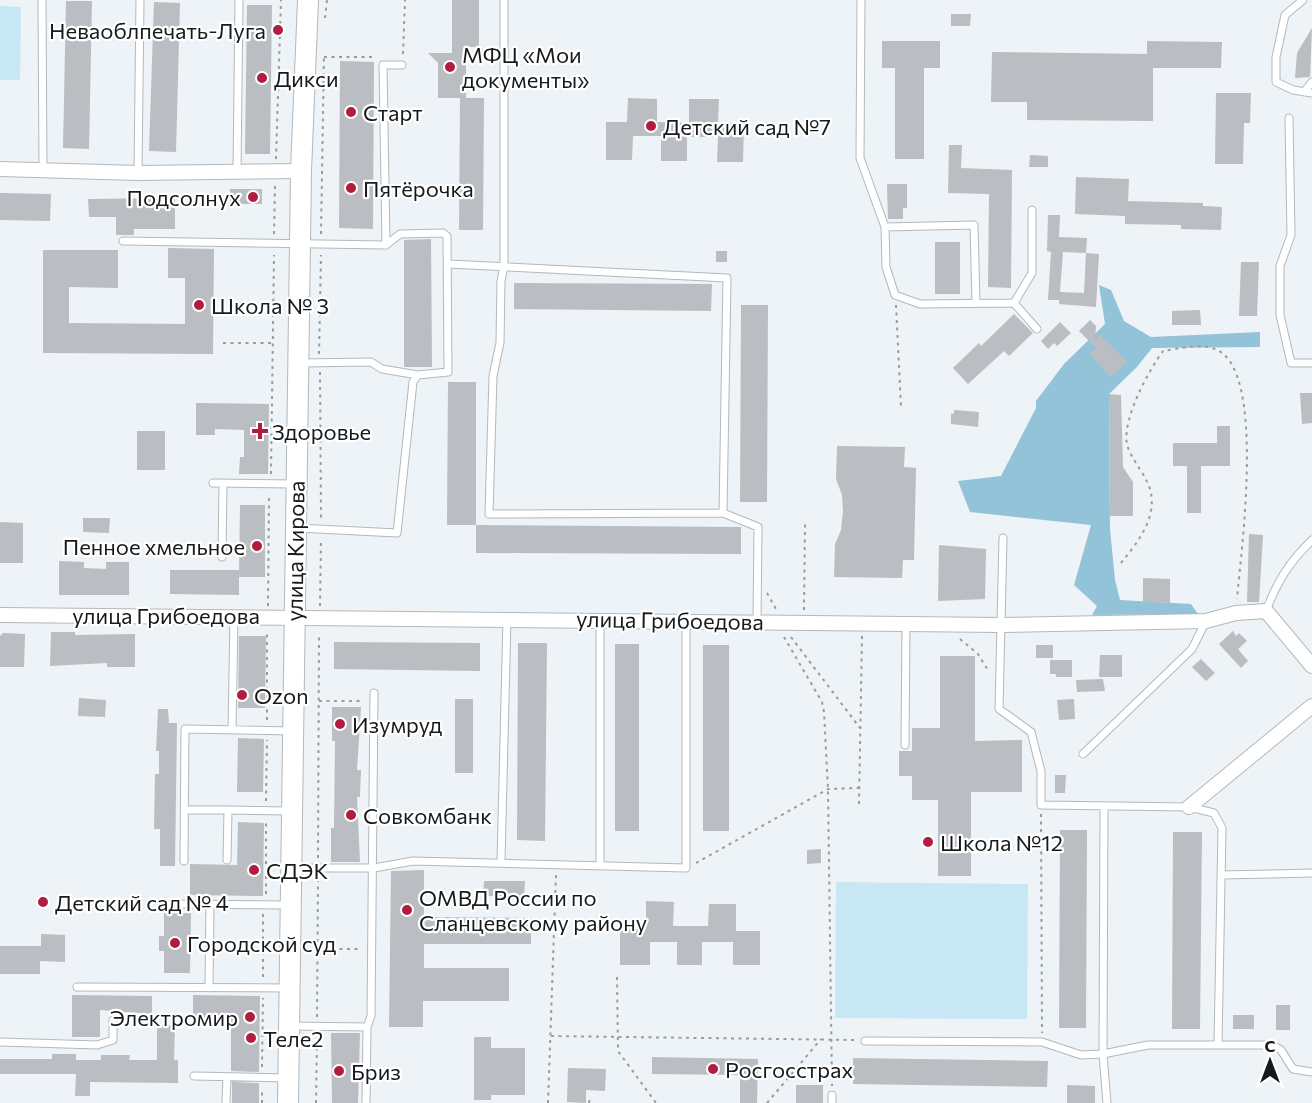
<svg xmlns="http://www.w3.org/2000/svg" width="1312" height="1103" viewBox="0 0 1312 1103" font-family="Commissioner,sans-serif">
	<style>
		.green { fill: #c7e7f5 }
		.forest { fill: #93c3d8 }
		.building { fill: #babdc1 }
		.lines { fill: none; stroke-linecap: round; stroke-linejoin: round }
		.lane-casing { stroke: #b3b8bb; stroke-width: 9 }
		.street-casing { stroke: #b3b8bb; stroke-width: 16 }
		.secondary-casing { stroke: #b3b8bb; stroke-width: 22 }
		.path { stroke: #989c9e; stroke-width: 2; stroke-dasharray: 3 4.5; stroke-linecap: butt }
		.lane { stroke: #fff; stroke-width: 7 }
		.street { stroke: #fff; stroke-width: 14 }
		.secondary { stroke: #fff; stroke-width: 20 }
		.poi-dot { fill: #b01d3f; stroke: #fff; stroke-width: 2 }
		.labels { text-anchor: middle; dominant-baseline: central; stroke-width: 4.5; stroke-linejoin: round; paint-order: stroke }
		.poi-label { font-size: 22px; fill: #17191a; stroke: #fff; text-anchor: start }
		.street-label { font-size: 22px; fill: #17191a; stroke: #fff }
	</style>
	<rect width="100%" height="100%" fill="#edf3f6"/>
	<path class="green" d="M0,6l21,1 -1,73h-20z
		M836,882l192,2 -1,135 -192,-1z"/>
	<path class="forest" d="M1099,285l12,5 13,31 27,16 109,-5v15l-108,1 -16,20 -27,26 1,135 5,51 5,20 71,4 7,10 -106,1 5,-9 -23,-21 17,-60 -121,-13 -12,-31 43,-5 35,-68v-7l28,-37 41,-40z"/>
	<path class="building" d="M452,0h27v47h-13v51h18l-1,132h-24l1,-132h-22v-35l-10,-10h24z
		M66,1h26l-3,148 -26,-1z
		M154,2l26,1 -4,149 -27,-1z
		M247,5h25l-2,149h-25z
		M951,14h20l-1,12h-19z
		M1312,28l-2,49 -15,1 2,-25z
		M882,41h58v27h-16v91h-29v-91h-13z
		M1147,41l75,1 -1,26h-68v53l-126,-1v-18h-36l1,-50 155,2z
		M340,61l34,1 -1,167 -34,-1z
		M1216,93h35l-1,30h-6l-1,41h-28z
		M628,98l29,1v23l32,1v-24h30l-1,24h26l-1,39h-26l1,-25h-31v24h-26v-25h-28l-1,24h-26v-38h21z
		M949,145h13l-1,23 51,2 -1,118 -23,-1 1,-93 -41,-1z
		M1030,155l18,1v11h-19z
		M1076,177l53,2 -1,22 75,2v3l19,1 -1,23 -40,-1v-4l-56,-1v-8l-50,-2z
		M887,184h20v24h-4v11h-15z
		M230,189h32v15h-32z
		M0,193l51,1 -1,27 -50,-1z
		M175,198v31h-41v6h-18v-18h-27l-1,-18z
		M1048,215h12l-1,22 28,1 -1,15 -23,-1 -3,40 24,1 2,-40 13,1 -3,53 -37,-3v-4h-11l3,-48 -4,-1z
		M431,239l1,128h-28v-127z
		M935,242h25v52h-25z
		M168,248l46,1 -1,105 -170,-1v-103h75v38l-49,-1v36l116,1v-46h-17z
		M716,251h11v11h-11z
		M1241,262h18l-2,54h-18z
		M514,283l198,1 -1,27 -197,-2z
		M741,305h27l-1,197h-27z
		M1200,310l1,15h-29v-14z
		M1014,314l19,19 -24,23 -5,-5 -36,33 -15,-16 26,-25 2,3z
		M1090,320l6,6 -1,15 5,-7 27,28 -16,15 -22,-23 7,-6 -17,-17z
		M1060,322l11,11 -14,13 -3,-3 -6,6 -7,-8z
		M448,382h28v143h-29z
		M1300,393h12v30l-10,1z
		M1109,394l12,1 2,72 10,15v34h-23z
		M196,403l73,1 -1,70h-29l1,-17h4v-27l-29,-1v6h-19z
		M954,410l25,2 -1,15 -27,-3v-11l3,1z
		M1217,426h13v40h-29v47h-14v-47h-14v-23h44z
		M137,431h28v39h-28z
		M837,446l68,1 -1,20 12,1 -2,92h-11l-1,18 -68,-1 1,-33 6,-14 2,-19 -1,-16 -6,-16z
		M240,505h25v72h-26z
		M83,518h27l-1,15 -26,-1z
		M0,522l23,1v40h-23z
		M476,525l265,2v27l-265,-1z
		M1249,534l14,1 -4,67h-12z
		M939,545l47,4 -1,50 -47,2z
		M59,561l25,1v6l22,1v-7h23v33h-70z
		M170,570h69v25l-69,-1z
		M1143,578l27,1v24l-27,-1z
		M1233,631l3,5 3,-3 8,8 -9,8 10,12 -7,7 -22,-24z
		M51,632h24v3l60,-1v33h-28v-4l-57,3z
		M3,633l22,1 -1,33h-24v-31z
		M239,636h27l-1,72h-27z
		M334,642l146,1v28l-146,-2z
		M518,643h29l-2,198 -28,-1z
		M615,644h24v187h-24z
		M703,645h26v186h-26z
		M1036,645h17v13h-17z
		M1100,655h22v22h-23z
		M940,656h35v85l47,-1v52h-51v84h-33v-76h-26v-24h-13v-25h13v-23h28z
		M1201,659l14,14 -9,8 -14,-14z
		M1050,660h22v17h-16v-3h-6z
		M1103,679l2,12 -28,1 -1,-12z
		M79,698l27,2 -1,17 -27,-1z
		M455,699h18v74h-18z
		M1074,699l1,20 -16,1 -2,-20z
		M332,707h29l-4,63h4l-1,27h-3l3,65h-29v-34h3l1,-87h-3z
		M158,709h10l1,14h8l-2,143h-15v-37h-6l1,-55h4v-23h-3z
		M238,738l26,1 -1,53h-26z
		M1055,775h11l-1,18h-10z
		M238,822l26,1 -1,73 -73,-1v-31l47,1z
		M1060,830h27l-1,198h-27z
		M1173,832h29l-2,197h-28z
		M821,849v14l-14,1v-14z
		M424,870v47l107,1v26h-107v24h85v33h-86v26h-34l2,-156z
		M484,881h41l-1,15h-41z
		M646,901l28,1 -1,24h35l1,-22h27v27h24v34h-27v-23h-31v23h-25v-23h-27v23h-30v-36h26z
		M164,913h27l-1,60h-26v-22h-5v-15h5z
		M41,934l24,1v27l-25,-1v13h-40v-28h41z
		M72,995l80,1v18l-52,-4v27h-28z
		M193,995l67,1 -1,76 -28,-1v-48h-38z
		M1276,1005h14v25h-14z
		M1233,1015h21v14h-21z
		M157,1025h18l-1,35h4v23l-88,-1v14h-15l1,-22h-76v-15h52v-5h24v6h25v-5h29l-1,5h28z
		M331,1033h29l-2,70h-26z
		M474,1037h17v11h34v47h-34v5h-17z
		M652,1057l106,2 -1,44h-17v-28l-88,-1z
		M853,1058l195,3 -1,26 -194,-3z
		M568,1068l38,1 -1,22 -19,-1v13l-19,-1z
		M232,1082l27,1v20h-27z
		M796,1085h27v18h-27z
		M1067,1085l28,1v17h-28z"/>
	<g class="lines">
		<defs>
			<path id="lane" d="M42,0l1,170
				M504,0v266l-3,15 -1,62 -7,33 -4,138 234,-1 35,14 -1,94
				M861,0l-1,158 25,69 1,40 9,28 25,9 94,-1 18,-30v-63
				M1303,0l-18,15 -9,42v25l17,8 19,3
				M1304,92l8,-10
				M1289,118l2,117 -11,31v49l11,48h21
				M237,172l2,-172
				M138,173l2,-173
				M885,227l89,-2 2,78
				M123,241l263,4 -3,-180h19
				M448,264l279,14 -4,235
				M1014,303l23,26
				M301,363l70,-1 11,7 36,6
				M213,483l81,1
				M298,528l99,5 16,-151 5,-7 30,-3 -1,-136 -4,-3 -43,1 -14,11
				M1003,538l-4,171 32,23 10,39v34l148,2 25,6 8,15 -4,217
				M222,557l1,-74
				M1266,611c11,-29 23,-49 46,-71
				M232,730l2,-114
				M905,745l1,-121
				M1083,754l109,-105 14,-28
				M1104,807l-1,247 4,49
				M185,810h43
				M227,860l1,-50 62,1
				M184,861l1,-132 106,2
				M501,861l6,-242
				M600,865v-245
				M293,868h81l39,-7 273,7v-246
				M1221,875l91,-2
				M172,904l118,1
				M77,987l211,1
				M209,988l1,-84
				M291,1026l76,1
				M865,1041l177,1 39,13 22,-1 45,-9h124l9,5 12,19 19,3
				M0,1042l97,3 16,-5v-20
				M194,1076l91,2
				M226,1103l1,-26
				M366,1103l1,-76 4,-11 3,-323
				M832,1103v-8"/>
			<path id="street" d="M0,169l138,4 163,-2
				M0,615l1000,10 206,-4 30,-8 30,-2 46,55
				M1189,807l123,-101"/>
			<path id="secondary" d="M288,1103l13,-932 7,-171"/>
		</defs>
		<use href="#lane" class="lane-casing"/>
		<use href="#street" class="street-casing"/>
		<use href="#secondary" class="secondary-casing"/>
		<path class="path" d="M325,18l2,-18
			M403,54l2,-54
			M324,57h51
			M276,159l5,-159
			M274,234l1,-48
			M321,234l3,-180
			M896,305l5,102
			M223,343h50
			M319,354l2,-99
			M320,372l1,147
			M271,474l3,-219
			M1121,563c17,-21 37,-46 29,-74 -5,-16 -19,-29 -23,-45 -5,-25 22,-74 36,-93 16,-2 39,-9 54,-1 49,22 24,201 20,249
			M767,593l9,16
			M268,606l1,-112
			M320,606l1,-66
			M804,610l1,-88
			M784,637l38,65 2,10 4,77 4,297
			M791,637l69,91
			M960,639l18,15 11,18
			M319,701h45
			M267,720v-88
			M266,801l1,-61
			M859,804l3,-168
			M1041,814l1,219
			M318,858l1,-225
			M696,863l132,-74 31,-1
			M266,894v-73
			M317,949h45
			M263,977v-63
			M617,977l1,74 38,52
			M317,1017l1,-138
			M551,1036l303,4
			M262,1067l1,-69
			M262,1103v-15
			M316,1103l1,-65
			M548,1103l8,-228
			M589,1103l1,-6
			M767,1103l54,-64"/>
		<use href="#lane" class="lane"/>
		<use href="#street" class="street"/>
		<use href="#secondary" class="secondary"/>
	</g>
	<g class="poi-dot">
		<circle cx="278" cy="30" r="6"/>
		<circle cx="450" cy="67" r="6"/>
		<circle cx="262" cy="78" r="6"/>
		<circle cx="351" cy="112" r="6"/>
		<circle cx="651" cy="126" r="6"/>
		<circle cx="351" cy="188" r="6"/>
		<circle cx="253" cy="197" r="6"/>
		<circle cx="199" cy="305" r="6"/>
		<path d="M257 422h6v6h6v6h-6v6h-6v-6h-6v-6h6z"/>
		<circle cx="257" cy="546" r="6"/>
		<circle cx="242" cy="695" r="6"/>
		<circle cx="340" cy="724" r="6"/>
		<circle cx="351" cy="815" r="6"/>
		<circle cx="928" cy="842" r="6"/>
		<circle cx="254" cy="870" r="6"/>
		<circle cx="43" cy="902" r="6"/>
		<circle cx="407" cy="910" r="6"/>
		<circle cx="175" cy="943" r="6"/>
		<circle cx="250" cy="1017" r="6"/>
		<circle cx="251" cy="1038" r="6"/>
		<circle cx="713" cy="1069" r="6"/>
		<circle cx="339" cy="1071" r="6"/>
	</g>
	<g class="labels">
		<g class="poi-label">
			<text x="266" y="30" text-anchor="end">Неваоблпечать-Луга</text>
			<text x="462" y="54">МФЦ «Мои<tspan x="462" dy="25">документы»</tspan></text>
			<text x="274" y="78">Дикси</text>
			<text x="363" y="112">Старт</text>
			<text x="663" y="126">Детский сад №7</text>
			<text x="363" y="188">Пятёрочка</text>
			<text x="241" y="197" text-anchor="end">Подсолнух</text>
			<text x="211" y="305">Школа № 3</text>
			<text x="272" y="431">Здоровье</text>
			<text x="245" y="546" text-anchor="end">Пенное хмельное</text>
			<text x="254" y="695">Ozon</text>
			<text x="352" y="724">Изумруд</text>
			<text x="363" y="815">Совкомбанк</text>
			<text x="940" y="842">Школа №12</text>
			<text x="266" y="870">СДЭК</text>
			<text x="419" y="897">ОМВД России по<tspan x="419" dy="25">Сланцевскому району</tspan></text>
			<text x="55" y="902">Детский сад № 4</text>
			<text x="187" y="943">Городской суд</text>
			<text x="238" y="1017" text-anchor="end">Электромир</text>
			<text x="263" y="1038">Теле2</text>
			<text x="725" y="1069">Росгосстрах</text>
			<text x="351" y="1071">Бриз</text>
		</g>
		<g class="street-label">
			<text transform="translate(295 551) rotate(-89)">улица Кирова</text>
			<text x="166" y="615">улица Грибоедова</text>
			<text transform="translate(670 620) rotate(1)">улица Грибоедова</text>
		</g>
	</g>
	<g transform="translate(1270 1061)" stroke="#ffffff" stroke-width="4.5" paint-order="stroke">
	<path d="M0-4.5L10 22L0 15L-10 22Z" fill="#17191a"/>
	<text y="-9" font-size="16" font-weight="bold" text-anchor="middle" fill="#17191a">С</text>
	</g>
</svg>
